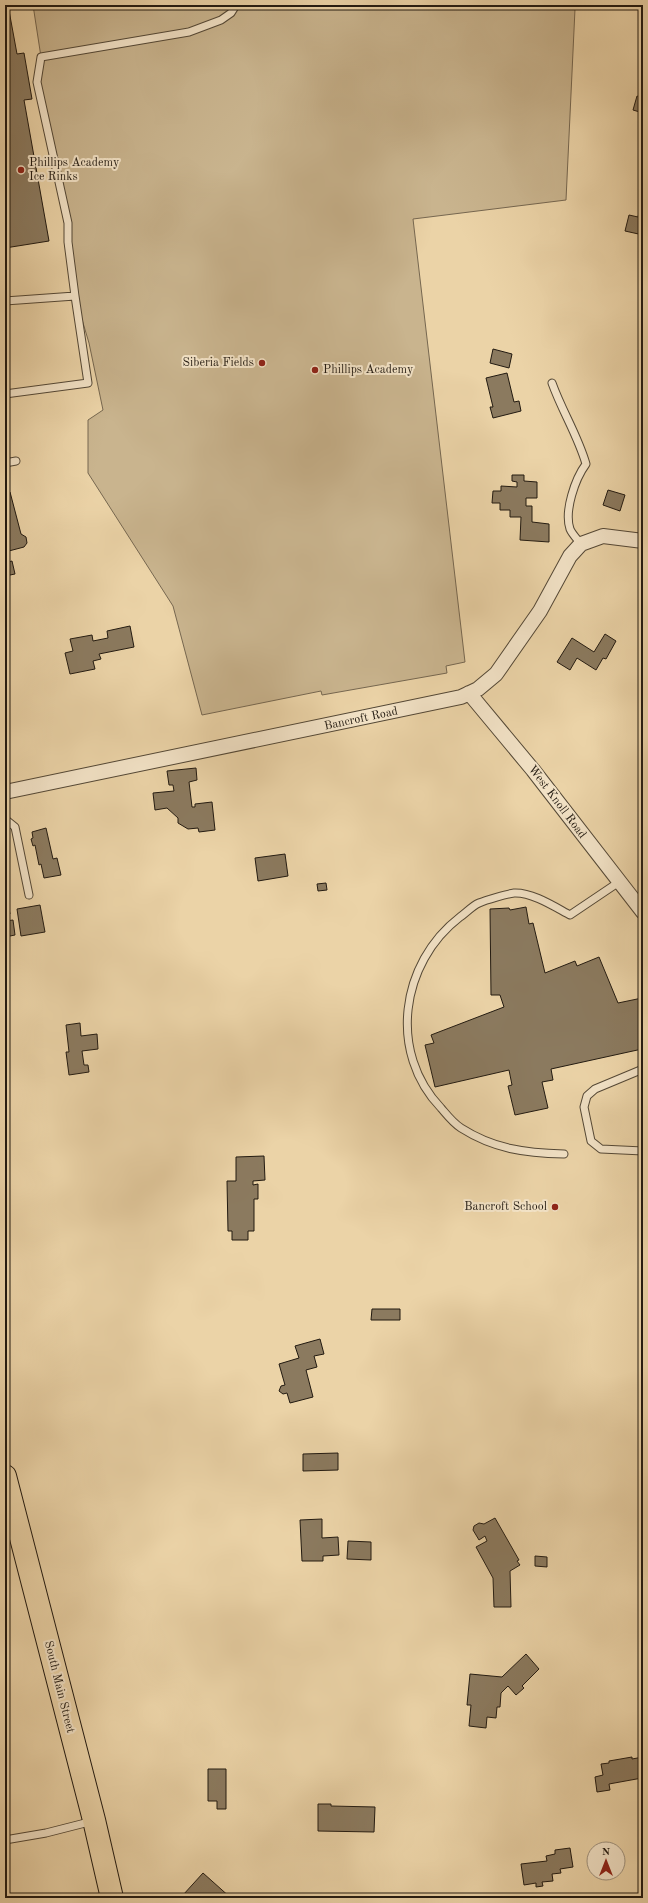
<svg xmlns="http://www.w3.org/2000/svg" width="648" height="1903" viewBox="0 0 648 1903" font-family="'Old Standard TT',serif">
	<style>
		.grass { fill: #c9b48e; stroke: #766750 }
		.building { fill: #8b7a5f; stroke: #221a11 }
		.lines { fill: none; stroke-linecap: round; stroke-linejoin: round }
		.lane-casing { stroke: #544836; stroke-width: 9 }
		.street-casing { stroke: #544836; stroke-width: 16 }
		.primary-casing { stroke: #221a11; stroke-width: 24 }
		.lane { stroke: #f2e2c6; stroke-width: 7 }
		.street { stroke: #f2e2c6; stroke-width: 14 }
		.primary { stroke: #ebd3a7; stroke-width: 22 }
		.poi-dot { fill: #8f2418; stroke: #f2e2c6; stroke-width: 1.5 }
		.labels { text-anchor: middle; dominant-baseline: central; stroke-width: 4; stroke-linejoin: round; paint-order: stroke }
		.poi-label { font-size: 12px; fill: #221a11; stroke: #f2e2c6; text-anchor: start }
		.street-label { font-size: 12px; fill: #221a11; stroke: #f2e2c6 }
	</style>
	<rect width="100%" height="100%" fill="#ebd3a7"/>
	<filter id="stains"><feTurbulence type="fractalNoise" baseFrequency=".005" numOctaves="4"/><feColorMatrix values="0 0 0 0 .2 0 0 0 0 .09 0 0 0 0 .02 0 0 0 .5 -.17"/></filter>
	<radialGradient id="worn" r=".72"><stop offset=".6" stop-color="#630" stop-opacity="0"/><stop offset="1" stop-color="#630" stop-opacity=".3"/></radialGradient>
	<path class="grass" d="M33,5h540l2,4 -9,191 -153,19 52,443 -19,4 1,7 -125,22 -1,-4 -119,24 -29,-109 -85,-133v-53l15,-10 -14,-67 -14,-47 -7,-54 -30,-161 3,-24z"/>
	<path class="building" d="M5,5h3l9,49 7,-1 8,46 -8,1 25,141 -44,7z
		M637,96l6,2v15l-10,-3z
		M639,212l4,1v22l-18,-4 4,-16 9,2z
		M493,349l19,5 -3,14 -19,-5z
		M507,373l7,29 5,-1 2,10 -28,7 -3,-11h3l-7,-29z
		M512,475h12v6l13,1v16h-11v8h6v16l17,2v18l-29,-2 1,-23h-11v-7h-10v-7h-8l1,-12h8v-5l16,1v-5l-5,-1z
		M608,490l17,5 -5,16 -17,-6z
		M10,492l11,42 5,3 1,6 -3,4 -19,5v-59z
		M12,561l3,13 -10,2v-13z
		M130,626l4,21 -35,7 2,5 -8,2 2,8 -25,5 -5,-21 8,-2 -3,-12 22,-4 1,6 15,-3 -1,-7z
		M605,634l11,7 -10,18 -3,-1 -7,12 -19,-12 -7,12 -13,-8 15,-24 22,14z
		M196,768l1,12 -8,2 3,25h3v-3l17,-2 3,28 -16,2 -1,-4 -10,1 -10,-6v-5l-11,-10 -12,2 -2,-17 21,-2 -1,-6h-4l-2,-14z
		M46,828l7,31 4,-1 4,17 -17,3 -3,-14 -2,1 -4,-20 -2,1 -2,-7 2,-1 -1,-6z
		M285,854l3,22 -30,5 -3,-23z
		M326,883l1,7 -9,1 -1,-7z
		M5,886l5,28 -5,1z
		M40,905l5,27 -24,4 -4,-27z
		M526,907l3,17 4,-1 12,50 30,-12 2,5 22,-9 19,46 24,-5 1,46h-2l1,5 -91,20 2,11 -11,2 6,26 -33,7 -7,-29 4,-1 -3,-15 -74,17 -10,-42 9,-2 -3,-8 73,-28 -4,-12h-9l-1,-86 19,-1 1,2z
		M5,918l1,3 7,-1 2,15 -10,2z
		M80,1023l1,13 16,-2 1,15 -16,2 2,14h4l1,7 -20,3 -3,-23h3l-3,-27z
		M264,1156l1,24 -12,1v4l5,-1v15h-4v32h-6v9h-16v-9h-4l-1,-50h9v-24z
		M372,1309h28v11h-29z
		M320,1339l4,15 -10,2 3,11 -11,3 7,27 -23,6 -3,-10 -4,1 -4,-3 2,-5 4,-1 -6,-21 20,-6 -4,-12z
		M338,1453v17l-35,1v-17z
		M495,1518l24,42 -2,1 3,4 -10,6 1,36h-17l-1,-29 -17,-31 11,-6 -2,-5 -6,4 -6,-10 1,-4 5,-3 5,1z
		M322,1519v19l16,-1 1,18 -16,1v5h-21l-2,-41z
		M348,1541l23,1v18l-24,-1z
		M535,1556l12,1v10l-12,-1z
		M526,1654l13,15 -17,17 2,2 -8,7 -8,-9 -7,7 -1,14h-3l-1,11 -9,-1 -1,11 -17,-2 2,-21h-4l3,-31 32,3z
		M632,1757v2l11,-2v26l-1,-5 -33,6 1,6 -13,2 -2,-15 8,-2 -2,-11 8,-1v-2z
		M208,1769h18v40h-9v-8h-9z
		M318,1804h13v2l44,1 -1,25 -56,-1z
		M570,1848l3,19 -13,2 1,4 -9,1 1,7 -11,1 1,4 -7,1v-4l-12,2 -3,-21 26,-3 -1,-5 9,-2v-4z
		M203,1873l28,25h-45l-3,-3z"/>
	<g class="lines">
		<defs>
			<path id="lane" d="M5,301l70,-5 -7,-54v-19l-31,-141 4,-25 148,-25 32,-12 10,-7 5,-8
				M552,383c10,28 26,53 34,81 -11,15 -22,47 -16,65 2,5 8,11 11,15
				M5,394l83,-11 -13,-87
				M5,463l11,-2
				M5,819l10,8 14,68
				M643,1069l-48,20 -8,7 -3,11 7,34 10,8 42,2
				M564,1154c-39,-1 -70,-5 -103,-26 -8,-5 -14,-13 -20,-20 -53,-55 -41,-145 19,-191 6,-4 12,-11 19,-14 7,-3 28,-9 35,-10 18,-1 41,14 56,22l49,-33
				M5,1840l41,-7 47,-12"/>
			<path id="street" d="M469,693l64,77 110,142
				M5,792l456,-95 17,-8 18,-15 44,-63 30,-55 11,-12 22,-8 40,5"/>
			<path id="primary" d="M5,1476l89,344 18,78"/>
		</defs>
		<use href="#lane" class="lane-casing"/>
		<use href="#street" class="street-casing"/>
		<use href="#primary" class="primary-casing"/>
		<use href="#lane" class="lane"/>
		<use href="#street" class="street"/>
		<use href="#primary" class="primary"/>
	</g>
	<g class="poi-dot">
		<circle cx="21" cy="170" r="4"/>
		<circle cx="262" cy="363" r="4"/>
		<circle cx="315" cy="370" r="4"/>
		<circle cx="555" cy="1207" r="4"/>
	</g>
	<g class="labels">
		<g class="poi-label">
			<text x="29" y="163">Phillips Academy<tspan x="29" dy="14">Ice Rinks</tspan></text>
			<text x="254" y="363" text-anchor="end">Siberia Fields</text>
			<text x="323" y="370">Phillips Academy</text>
			<text x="547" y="1207" text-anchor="end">Bancroft School</text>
		</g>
		<g class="street-label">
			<text transform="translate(361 719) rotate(-12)">Bancroft Road</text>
			<text transform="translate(557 802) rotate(53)">West Knoll Road</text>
			<text transform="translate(59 1687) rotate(76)">South Main Street</text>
		</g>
	</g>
	<rect width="648" height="1903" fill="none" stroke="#ebd3a7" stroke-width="20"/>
	<rect x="6" y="6" width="636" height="1891" fill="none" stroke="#221a11" stroke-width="2"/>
	<rect x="10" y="10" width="628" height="1883" fill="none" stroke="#221a11"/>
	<g transform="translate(606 1861)"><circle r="19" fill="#f2e2c6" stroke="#9f927e"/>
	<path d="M0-3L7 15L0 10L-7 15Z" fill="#8f2418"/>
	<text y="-6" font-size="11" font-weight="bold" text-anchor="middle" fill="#221a11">N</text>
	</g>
	<rect width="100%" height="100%" filter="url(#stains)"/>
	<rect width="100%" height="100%" fill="url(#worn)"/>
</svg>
